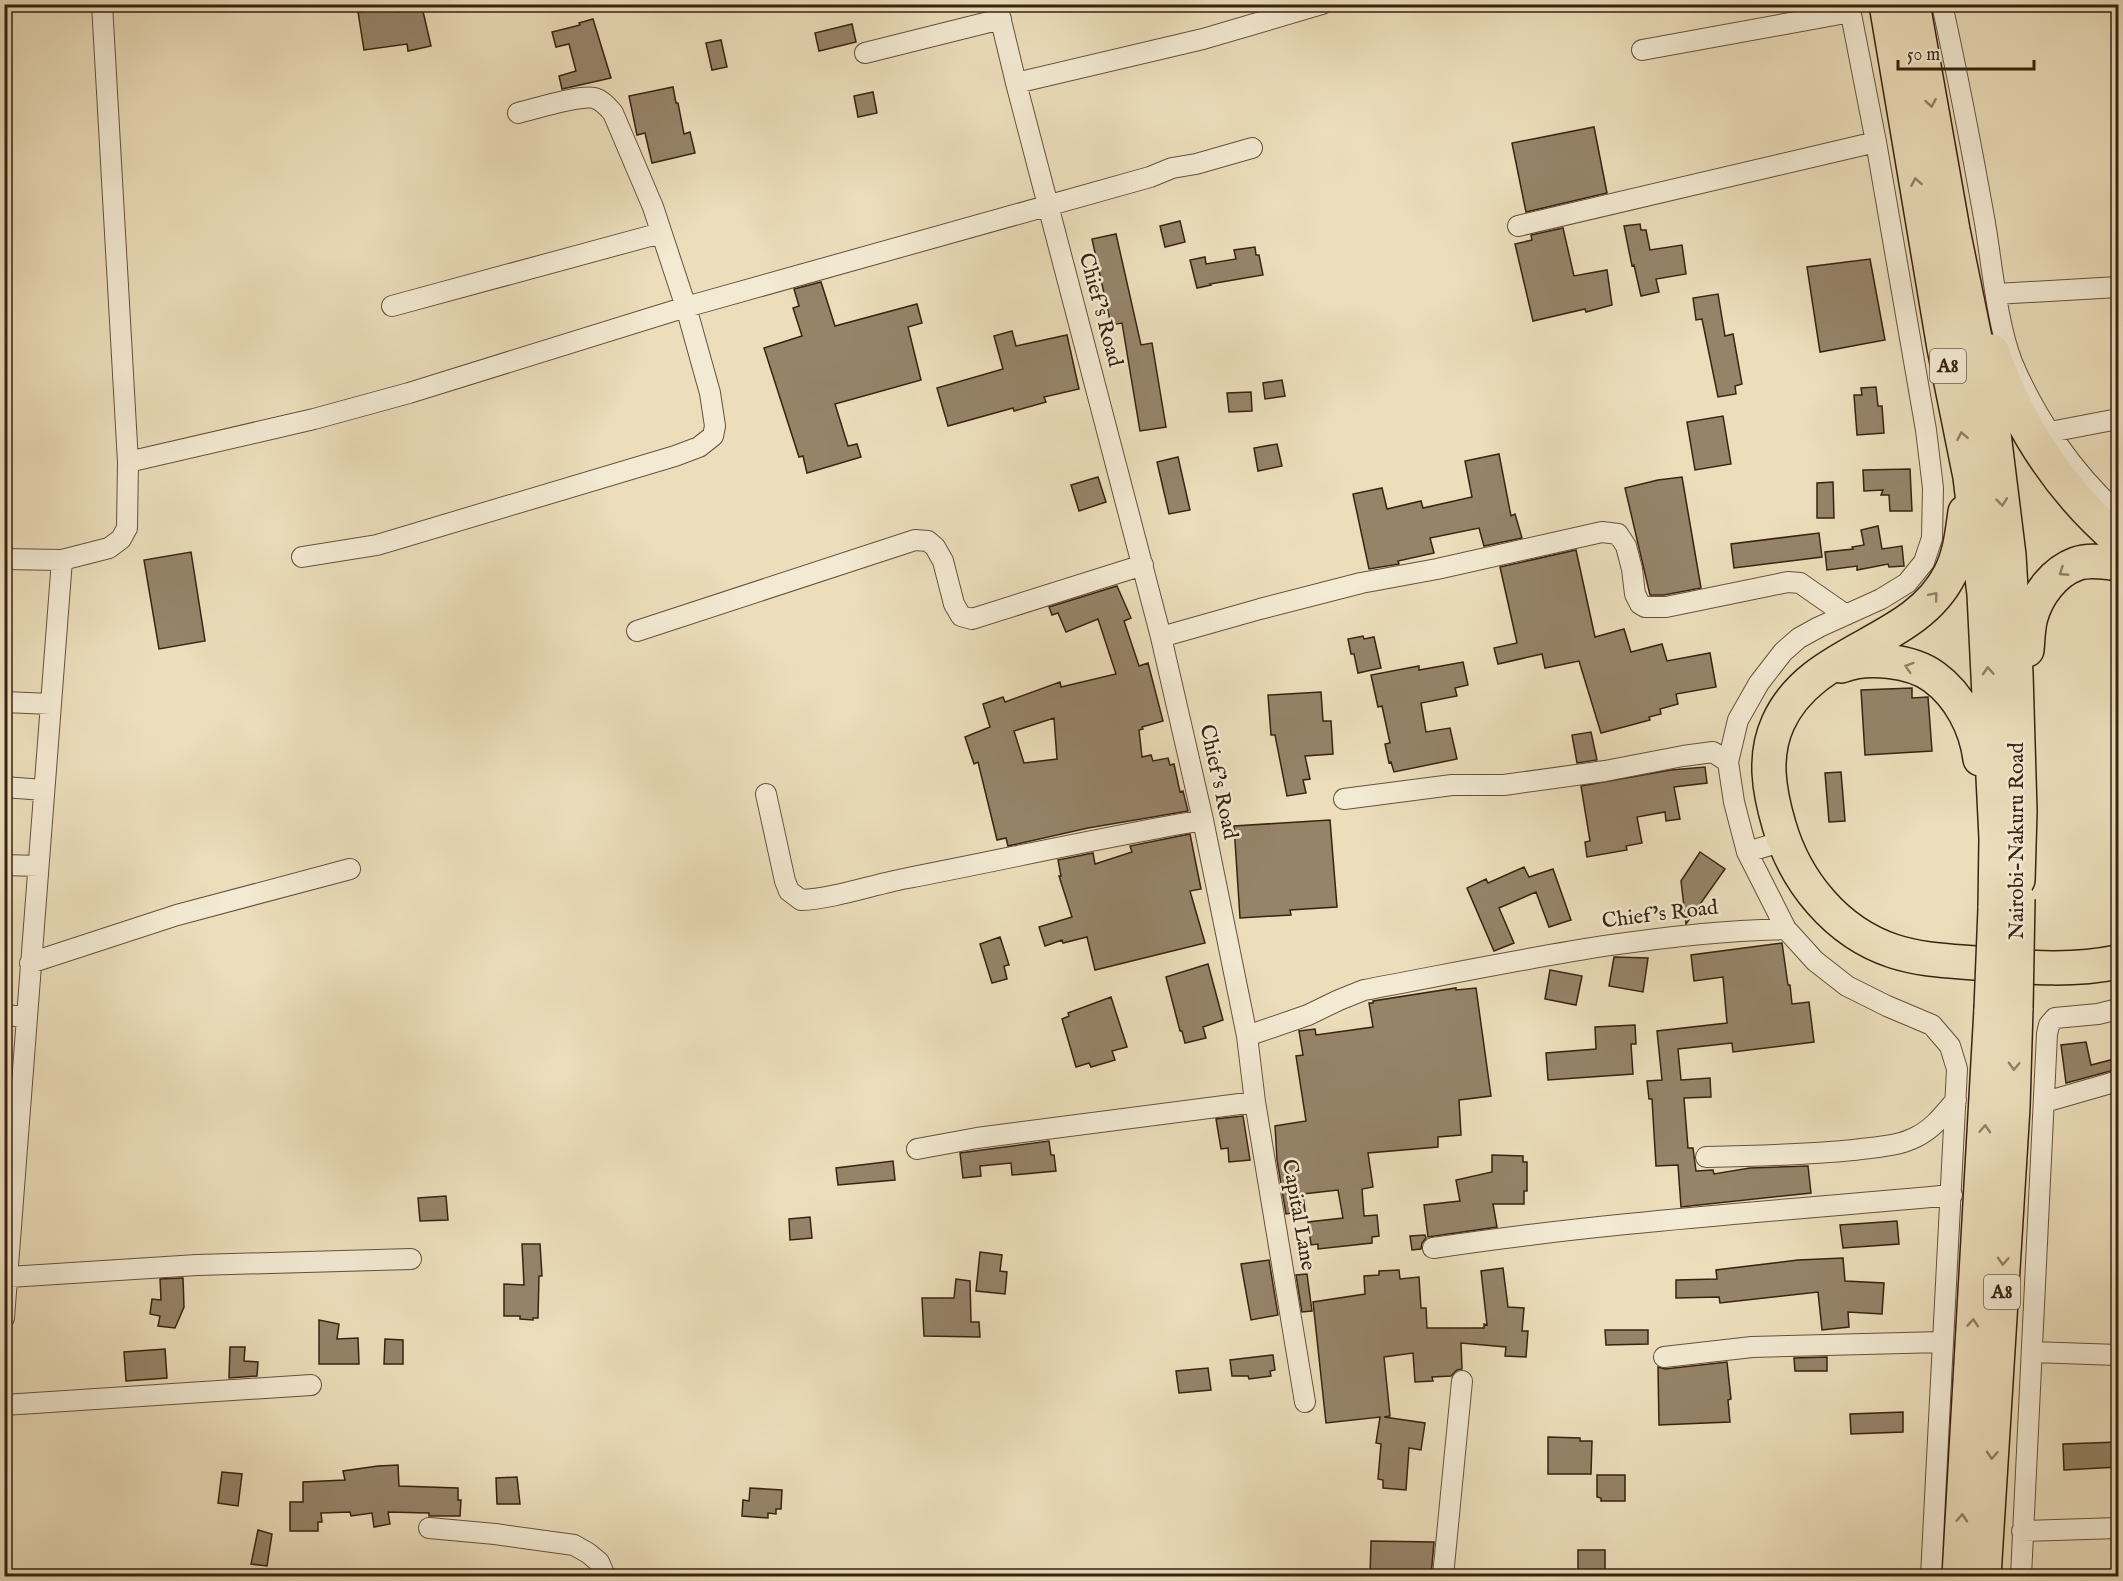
<svg xmlns="http://www.w3.org/2000/svg" width="2123" height="1581" viewBox="0 0 2123 1581" font-family="'IM FELL English',serif">
	<style>
		.building { fill: #968469; stroke: #392211; stroke-width: 1.5; fill-rule: evenodd }
		.lines { fill: none; stroke-linecap: round; stroke-linejoin: round }
		.minor-casing { stroke: #66513c; stroke-width: 22 }
		.trunk-casing { stroke: #392211; stroke-width: 36 }
		.minor { stroke: #f3ead3; stroke-width: 20 }
		.trunk { stroke: #ecdebb; stroke-width: 33 }
		.trunk-bridge-casing { stroke: #392211; stroke-width: 36; stroke-linecap: butt }
		.trunk-bridge { stroke: #ecdebb; stroke-width: 33 }
		.oneway { stroke: #928066 }
		.labels { text-anchor: middle; dominant-baseline: central; stroke-width: 5; stroke-linejoin: round; paint-order: stroke }
		.shield { fill: #f3ead3; stroke: #715e4b; stroke-width: 1.5 }
		.shield-label { font-size: 20px; font-weight: bold; fill: #392211 }
		.street-label { font-size: 21px; fill: #392211; stroke: #f3ead3 }
	</style>
	<rect width="100%" height="100%" fill="#ecdebb"/>
	<filter id="stains"><feTurbulence type="fractalNoise" baseFrequency=".00333" numOctaves="4"/><feColorMatrix values="0 0 0 0 .2 0 0 0 0 .09 0 0 0 0 .02 0 0 0 .5 -.17"/></filter>
	<radialGradient id="worn" r=".72"><stop offset=".6" stop-color="#630" stop-opacity="0"/><stop offset="1" stop-color="#630" stop-opacity=".3"/></radialGradient>
	<path class="building" d="M397,7l1,5 24,-5 9,39 -23,5 -1,-7 -43,6 -6,-38z
		M593,19l18,59 -49,11 -3,-13 17,-5 -7,-27 -13,3 -4,-15 28,-7 -1,-2z
		M852,24l4,18 -37,9 -4,-18z
		M721,40l6,27 -15,3 -6,-27z
		M673,87l3,16h2l6,31 6,-2 5,21 -43,10 -7,-30 -8,2 -8,-39z
		M873,92l4,21 -19,4 -4,-21z
		M1594,127l13,66 -81,19 -14,-69z
		M1180,221l5,21 -20,5 -5,-21z
		M1640,224l1,6h5l4,20 32,-5 4,29 -30,5 3,13 -18,4 -7,-31 -2,1 -8,-40z
		M1563,228l11,48 33,-6 5,35 -26,7 -1,-3 -52,12 -18,-77 17,-4 -1,-5z
		M1116,234l25,111 11,-2 14,84 -26,4 -18,-108 -11,2 -19,-86z
		M1255,247l1,8h3l4,20 -53,9 1,1 -14,3 -7,-28 15,-3 1,7 30,-5 -2,-9z
		M1870,259l15,81 -65,12 -13,-85z
		M821,282l14,44 82,-22 5,19 -14,4 13,53 -86,24 13,42 9,-2 4,13 -54,16 -4,-17 -4,1 -35,-109 38,-12 -9,-28 6,-2 -5,-17z
		M1718,294l7,42 8,-2 9,50 -7,2 1,8 -18,3 -16,-78 -6,1 -3,-22z
		M1012,331l4,15 51,-11 12,54 -35,8 2,5 -32,9 -1,-3 -65,18 -11,-38 66,-19 -9,-33z
		M1282,380l3,16 -20,3 -2,-16z
		M1876,387l2,19h4l2,27 -27,2 -3,-40h8l-1,-7z
		M1251,392l1,19 -23,1 -2,-19z
		M1723,416l8,48 -36,6 -8,-48z
		M1277,444l5,22 -24,5 -4,-23z
		M1499,454l12,62 4,-2 7,24 -38,8 -5,-18 -49,10 4,15 -36,8 1,3 -30,5 -16,-75 29,-6 5,21 34,-8 2,7 49,-11 -7,-36z
		M1178,457l12,53 -21,4 -12,-52z
		M1910,469l2,42h-22l-1,-16h-8l2,-5 -19,1 -1,-21z
		M1098,477l8,25 -27,9 -8,-26z
		M1682,477l19,111 -37,7h-14l-25,-107 33,-8z
		M1833,482l1,36h-17v-35z
		M1878,526l4,23 20,-3 2,20 -15,1 -1,-3 -31,6v-4l-30,4 -2,-18 28,-3 -1,-2 12,-2 -3,-15z
		M1819,533l3,24 -88,11 -3,-24z
		M1576,550l19,87 29,-8 7,23 31,-8 5,17 43,-8 6,34 -40,7 2,10 -18,5 1,5 -12,3 1,3 -49,13 -22,-72 -34,7 -3,-14 -44,10 -4,-16 23,-5 -17,-76z
		M191,552l14,89 -46,8 -15,-89z
		M1117,586l14,32 -7,3 15,45 9,-3 15,58 -21,6 1,2 -4,1 3,27 9,-2 2,6 15,-3 2,7 4,-1 6,28 3,-1 5,20 -100,17 -80,18 -2,-8 -9,2 -19,-78 -4,2 -9,-27 25,-10 -7,-23 20,-7 2,5 55,-20 1,5 55,-13 -18,-55 -32,13 -8,-19 -6,2 -3,-8zM1054,718l3,41 -33,4 -10,-32z
		M1363,636l1,3 10,-2 7,31 -23,5 -4,-19h-3l-3,-15z
		M1463,662l5,23 -13,3 2,8 -36,7 5,29 24,-4 7,31 -63,13 -3,-10 -2,1 -4,-19 5,-1 -8,-37 -4,1 -7,-32 48,-9v4z
		M1912,688v10l16,-1 4,54 -67,4 -4,-65z
		M1321,692l2,29h8l2,33 -28,2 5,23 -7,1 3,13 -19,3 -12,-61h-4l-3,-40z
		M1591,732l6,28 -20,3 -5,-28z
		M1705,767l2,16 -33,4 6,32 -14,2 -1,-9 -28,5 5,26 -16,3 1,4 -40,7 -2,-15 5,-1 -9,-55 90,-16z
		M1841,772l4,49 -16,1 -4,-49z
		M1330,820l7,87 -47,3 1,5 -51,3 -6,-92z
		M1190,834l11,55 -11,2 15,52 -110,27 -8,-33 -24,6 -1,-3 -17,6 -6,-19 33,-10 -13,-41h2l-3,-16 35,-7 2,11 37,-12 -2,-6z
		M1700,852l25,17 -39,55 -5,-43z
		M1524,867l5,10 24,-8 18,51 -22,7 -13,-35 -37,16 15,35 -20,8 -27,-63 19,-9 2,4z
		M1000,937l9,28 -5,1 3,13 -15,4 -12,-39z
		M1782,943l6,42h2l2,19 17,-2 5,40 -81,10 -1,-9 -54,6 3,31 29,-2 1,19 -27,1 4,50h5l3,23 17,-1 1,4 36,-6 58,-2 3,27 -130,14 -3,-42 -22,1 -4,-67h-3l-2,-18 15,-1 -5,-49 70,-8 -4,-46 -29,4 -3,-26z
		M1614,957l34,1 -5,34 -34,-6z
		M1208,964l15,56 -20,7 3,11 -21,5 -3,-12h-2l-14,-54z
		M1550,970l32,6 -6,29 -31,-6z
		M1456,988v2l20,-2 15,108 -32,4 2,35 -23,2v10l-70,6 5,34 -11,2 2,27 13,-1 2,21 -7,1v6l-54,6v-5l-7,1 -3,-23 35,-4 -5,-28 -35,4 2,17 -19,3 -9,-54 -2,-34 31,-5 -10,-65 7,-1 -4,-24 16,-2 1,6 57,-8 -4,-24h4v-2z
		M1111,997l16,50 -15,4 3,9 -24,7 -2,-4 -13,4 -14,-48 7,-3 -1,-3z
		M1635,1025l1,19h-5l2,30 -85,6 -2,-27 50,-4 -1,-22z
		M2086,1042l5,23 27,-7v11l-52,14 -5,-38z
		M1243,1116l7,44 -21,2 -1,-14 -7,1 -5,-30z
		M1049,1141l2,14h3l2,16 -44,4 -1,-12 -31,3 1,10 -18,2 -3,-25z
		M1492,1155l31,1v6h4v29h-3v13h-31l4,23 -69,10 -4,-32 36,-4 -4,-21 36,-8z
		M893,1161l2,19 -57,5 -2,-17z
		M446,1196l2,24 -28,1 -2,-23z
		M810,1217l2,21 -22,2 -1,-21z
		M1897,1221l2,23 -56,4 -3,-23z
		M1425,1235l1,3 -4,5 -1,6 -9,1 -2,-14z
		M522,1244h18l2,32h-3l-1,42h-5v2l-13,-1v-3h-16v-32l20,1z
		M980,1252l22,3 -2,16 7,1 -2,22 -29,-3z
		M1843,1258l2,23 39,2 -2,31 -34,-2 1,15 -27,3 -4,-38 -98,11 -1,-6 -43,1v-18l41,-1 -1,-9 82,-10z
		M1269,1260l9,55 -27,5 -10,-56z
		M1503,1268l5,39 16,1 -2,23h6l-2,26 -21,-1 1,-9 -45,-4 1,26 -5,1 -6,6 -19,1 1,4 -18,1 -2,-29 -29,4 6,59 -6,1 41,6 -4,27 -12,-2 -3,42 -23,-2v-8l-5,-1 3,-35 -5,-1 4,-26 -54,6 -13,-121 52,-8 -1,-18 15,-1v-4l20,-1 1,9 19,-2 2,31h5l1,20h57v-4l3,1 -6,-54z
		M1307,1274l5,37 -10,1 -6,-37z
		M183,1278l1,29 -9,21 -17,-2 2,-10 -10,-2 2,-15 9,1 -1,-21z
		M956,1279l14,2 1,41h8l1,15 -56,-1 -2,-38h32z
		M319,1320l20,4 -2,15 21,-1 1,26h-40z
		M1605,1330h43v14l-42,1z
		M385,1339l18,1v24h-19z
		M230,1347h15l-1,14 14,1 -1,14 -28,2z
		M165,1349l2,29 -41,3 -2,-29z
		M1273,1355l2,15 -5,1 1,5 -22,3 -1,-3h-16l-2,-16z
		M1827,1357v14h-32l-1,-13z
		M1727,1362l4,37 -3,1 2,22 -71,3 -1,-58 7,2z
		M1208,1368l3,22 -32,3 -3,-22z
		M1903,1412v20l-52,2 -1,-20z
		M1548,1437l32,1v3h12l-1,33h-43z
		M2118,1442v25l-54,3 -1,-26z
		M398,1465l1,21 59,2v12h3l-1,16h-31v-3l-41,-1 2,12 -16,3 -2,-14 -21,3 -1,-4 -29,1 1,9h-4v9h-28v-29h13v-20l42,-2 -2,-9 35,-5z
		M222,1472l20,2 -4,32 -20,-3z
		M1597,1475h28v26h-24v-3l-4,-1z
		M517,1477l3,27h-23l-1,-26z
		M750,1488l32,2 -1,19h-5v5l-8,-1v5l-26,-2 1,-16 6,1z
		M258,1530l14,4 -5,32 -16,-2z
		M1371,1541l63,1 -3,34h-61z
		M1578,1550h27v20h-11v6h-16z"/>
	<g class="lines">
		<defs>
			<path id="minor" d="M997,4l19,79 145,554 42,183 44,216 61,-21 31,-15 25,-10c140,-26 280,-58 422,-61
				M1849,4l27,138 50,288 7,58 -1,50 -8,24 -17,21 -26,16 -62,28 -20,11 -16,14 -24,31 -21,37 -10,42 6,40 13,50 39,77 29,32 32,25 40,20 45,19 18,21 7,23 -26,507
				M1942,4c16,73 30,146 43,219 7,42 12,100 27,139 23,55 61,111 106,151
				M1642,50l209,-38
				M865,53l136,-34
				M1016,83l187,-44 119,-35
				M1518,226l358,-84
				M1996,294l122,-7
				M392,306l269,-73
				M2050,432l68,-13
				M128,462l186,-43 95,-26 277,-86 464,-130 22,-9 24,-4 56,-16
				M302,557l75,-12 298,-89 24,-9 14,-11 2,-10 -5,-33 -24,-86 -33,-100 -40,-94c-5,-6 -11,-13 -19,-15 -16,-3 -59,11 -76,15
				M4,559l58,1
				M637,631l278,-91 13,1 7,6 8,14 11,43 7,12 11,3 171,-54
				M1161,637l99,-28 101,-26 76,-14 165,-37 16,2 8,12 6,23 3,25 5,10 5,3h21l122,-25 12,1 46,32
				M4,702l47,2
				M4,787l40,3
				M766,794l19,87 4,10 12,9c32,-1 74,-16 107,-22 98,-19 196,-41 295,-58
				M1344,799l108,-14h52l101,-14 78,-15 30,-4 15,10
				M1747,852l37,-11
				M4,865l34,1
				M30,963l147,-48 173,-46
				M4,1015l22,2
				M1247,1036l8,66 50,300
				M2045,1102l73,-21
				M917,1149l60,-11 278,-36
				M1706,1157c50,-1 98,-2 147,-7 21,-3 44,-3 63,-13 17,-8 28,-23 40,-37
				M1433,1248c172,-26 345,-37 519,-53
				M9,1277l188,-12 214,-6
				M4,1318l58,-758 47,-12 12,-9 6,-11 1,-66 -26,-458
				M2032,1352l86,3
				M1664,1357l88,-10 190,-5
				M4,1405l307,-20
				M429,1528l66,6 79,11 14,8 11,9 6,14
				M2022,1531l96,-3
				M1443,1576l19,-195
				M2021,1576l26,-542 2,-9 6,-7 43,-4 20,-5"/>
			<path id="trunk" d="M1886,4l58,344 26,129 14,117 12,244 -1,71
				M1913,4l40,226 40,196 16,129 7,119 4,137 -2,69
				M1992,351c26,74 67,138 126,189
				M1965,512c-3,21 -5,43 -15,62 -36,72 -138,73 -172,149 -15,33 -9,68 1,102 16,56 57,107 114,126 30,10 63,10 94,13 45,4 87,7 131,-2
				M2027,650c1,-11 1,-23 4,-33 6,-22 23,-45 45,-53 13,-5 29,-2 42,0
				M1841,666c26,-10 70,-6 93,11 26,19 42,51 46,82
				M1959,1576l32,-567
				M1984,1576l29,-469 3,-99"/>
		</defs>
		<use href="#minor" class="minor-casing"/>
		<use href="#trunk" class="trunk-casing"/>
		<use href="#minor" class="minor"/>
		<use href="#trunk" class="trunk"/>
		<defs>
			<path id="trunk-bridge" d="M2016,1008l2,-109
				M1991,1009l4,-100"/>
		</defs>
		<use href="#trunk-bridge" class="trunk-bridge-casing"/>
		<use href="#trunk-bridge" class="trunk-bridge"/>
	</g>
	<defs><path id="oneway-chevron" d="M-2-3.5L2.5 0L-2 3.5" fill="none" stroke-width="1.6" stroke-linecap="round" stroke-linejoin="round" transform="scale(1.5)"/></defs>
	<g class="oneway">
		<use href="#oneway-chevron" transform="translate(1931 103) rotate(80)"/>
		<use href="#oneway-chevron" transform="translate(1916 182) rotate(-100)"/>
		<use href="#oneway-chevron" transform="translate(1962 436) rotate(-101)"/>
		<use href="#oneway-chevron" transform="translate(2002 502) rotate(83)"/>
		<use href="#oneway-chevron" transform="translate(2063 572) rotate(147)"/>
		<use href="#oneway-chevron" transform="translate(1934 596) rotate(-50)"/>
		<use href="#oneway-chevron" transform="translate(1909 667) rotate(-162)"/>
		<use href="#oneway-chevron" transform="translate(1988 671) rotate(-93)"/>
		<use href="#oneway-chevron" transform="translate(2014 1066) rotate(92)"/>
		<use href="#oneway-chevron" transform="translate(1985 1129) rotate(-87)"/>
		<use href="#oneway-chevron" transform="translate(2003 1261) rotate(93)"/>
		<use href="#oneway-chevron" transform="translate(1973 1323) rotate(-86)"/>
		<use href="#oneway-chevron" transform="translate(1992 1455) rotate(93)"/>
		<use href="#oneway-chevron" transform="translate(1962 1518) rotate(-87)"/>
	</g>
	<g class="labels">
		<g class="shield">
			<rect x="1930" y="349" width="36" height="34" rx="4.5"/>
			<rect x="1984" y="1275" width="36" height="34" rx="4.5"/>
		</g>
		<g class="shield-label">
			<text x="1948" y="366">A8</text>
			<text x="2002" y="1292">A8</text>
		</g>
		<g class="street-label">
			<text transform="translate(1100 310) rotate(75)">Chief's Road</text>
			<text transform="translate(1218 782) rotate(78)">Chief's Road</text>
			<text transform="translate(2017 841) rotate(-90)">Nairobi-Nakuru Road</text>
			<text transform="translate(1660 915) rotate(-7)">Chief's Road</text>
			<text transform="translate(1298 1215) rotate(80)">Capital Lane</text>
		</g>
	</g>
	<rect width="2123" height="1581" fill="none" stroke="#ecdebb" stroke-width="24"/>
	<rect x="6" y="6" width="2111" height="1569" fill="none" stroke="#392211" stroke-width="3"/>
	<rect x="12" y="12" width="2099" height="1557" fill="none" stroke="#392211" stroke-width="1.5"/>
	<path d="M1898 60v9h136v-9" fill="none" stroke="#392211" stroke-width="3"/>
	<text x="1907" y="60" font-size="18" fill="#392211" stroke="#f3ead3" stroke-width="4.5" paint-order="stroke">50 m</text>
	<rect width="100%" height="100%" filter="url(#stains)"/>
	<rect width="100%" height="100%" fill="url(#worn)"/>
</svg>
